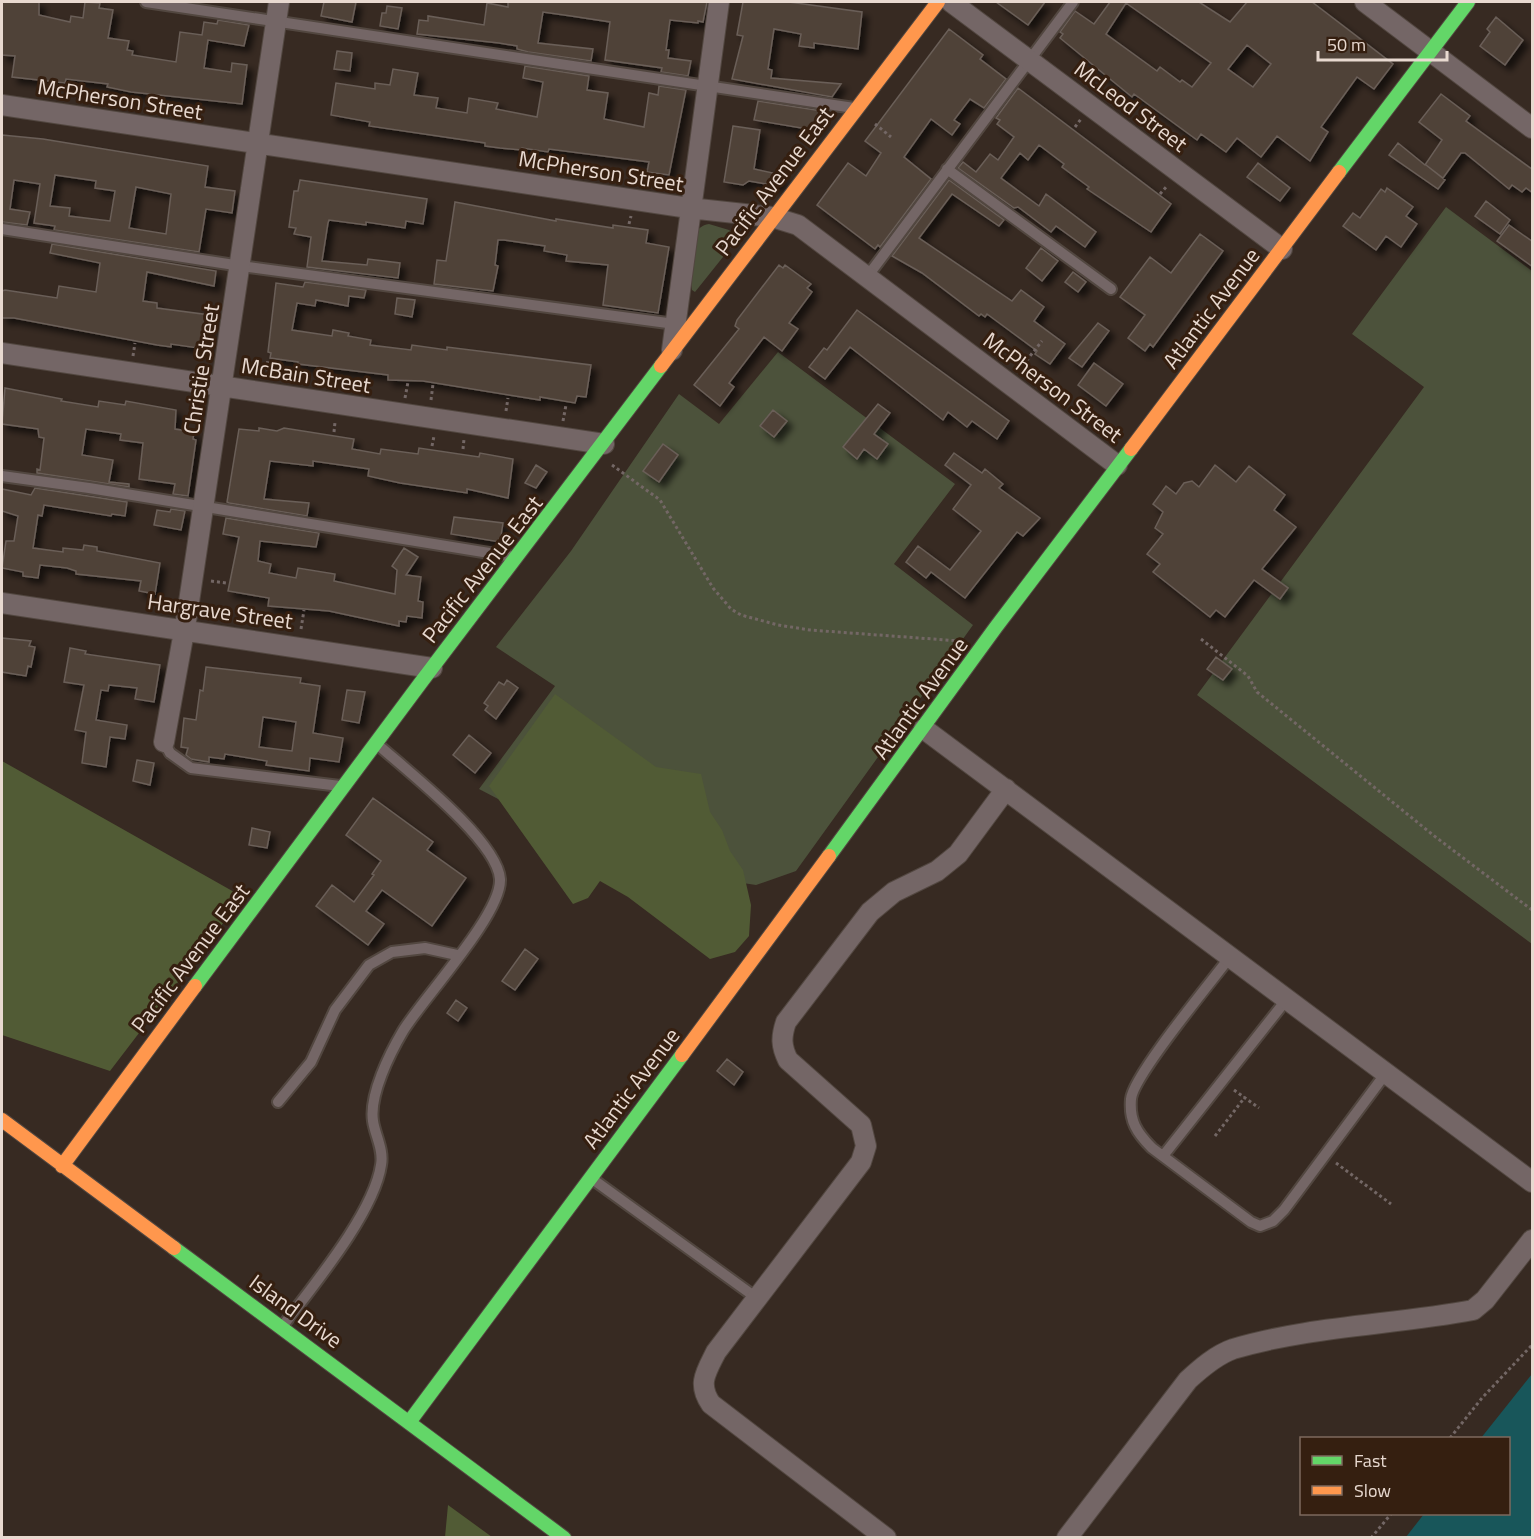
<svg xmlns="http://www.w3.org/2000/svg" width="1534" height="1539" viewBox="0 0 1534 1539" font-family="'Titillium Web',sans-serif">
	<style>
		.green { fill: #4c523b }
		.forest { fill: #515b35 }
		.water { fill: #18565a }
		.building { fill: #504239; stroke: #6a5f58; stroke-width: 1.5; fill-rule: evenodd; filter: url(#shadow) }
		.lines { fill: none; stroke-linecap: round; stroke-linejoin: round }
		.lane-casing { stroke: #524740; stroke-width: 14 }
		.street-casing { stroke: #524740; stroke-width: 22 }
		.fast-casing { stroke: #524740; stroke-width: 16 }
		.slow-casing { stroke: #524740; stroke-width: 16 }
		.path { stroke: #736765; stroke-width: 3; stroke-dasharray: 3 3; stroke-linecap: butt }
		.lane { stroke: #746666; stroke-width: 10 }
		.street { stroke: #746666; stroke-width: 20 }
		.fast { stroke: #63d668; stroke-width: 14 }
		.slow { stroke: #ff974d; stroke-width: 14 }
		.labels { text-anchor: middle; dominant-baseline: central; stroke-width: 6; stroke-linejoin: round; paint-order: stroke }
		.street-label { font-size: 22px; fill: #e8d9d0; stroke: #351f10 }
	</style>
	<defs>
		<filter id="shadow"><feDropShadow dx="5.5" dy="5.5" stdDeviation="3" flood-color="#0009"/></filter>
	</defs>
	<rect width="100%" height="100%" fill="#372a22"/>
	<path class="green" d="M1446,207l86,64v673l-335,-249 227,-308 -72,-53z
		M709,224l20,6 6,5v7l-40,50 -3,-2c-1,-18 -9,-62 17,-66z
		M778,352l177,132 -61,80 79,61 -177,246 -40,14 -66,-10 -140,-49 -71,-37 76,-103 -59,-39 75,-96 108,-157 40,30z"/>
	<path class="forest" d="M555,694l101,73 45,7 9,38 12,18 8,21 13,19 8,35 -2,31 -14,16 -25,7 -82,-62 -28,-16 -12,17 -15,6 -84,-118z
		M2,761l241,136 -133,174 -108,-36z
		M448,1505l44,32h-47z"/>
	<path class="water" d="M1532,1374v163h-126l18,-23h84v-76h-27z"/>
	<path class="building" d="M2,2h37v13l31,7 1,-6 12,2 2,-16 15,1 -1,5 14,2 -5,28 21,3 -2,9 6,1 -1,4 44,7 4,-30 22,3 2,-13 13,2 1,-4 31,5 -5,21 -36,-6 -4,28 27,4 1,-9 15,2 -5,39 -111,-12 -24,-5 1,-3 -42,-5 -1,4 -53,-6 3,-21 -13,-1z
		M324,2h32l-4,20 -31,-6z
		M508,2h199l-4,20 -5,-1v2l-28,-3 -4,30h3l-1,8 23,3 -3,15 -27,-4 1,-4 -57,-8 5,-38 -39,-6 -28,-4 -5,31 55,6 -2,12 -63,-9 -11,-3v-3l-18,-3 -82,-9 2,-14 9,1v-5l56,9 3,-22 21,4z
		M743,2h46l73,10 -4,37 -44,-6v5l-15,-2 2,-12 -27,-5 -6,40 4,1 -1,8 70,6 -9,13 -100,-18 11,-43 -6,-1z
		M996,2h49l-17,23z
		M1110,2h89l31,20 17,-20h65l81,62 -19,25 -17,-12 -36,50 7,5 -18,29 -33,-25 -16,21 -24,-19 -11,14 -25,-18 -4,6 -63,-46 -2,3 -72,-59 3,-4 -3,-2 15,-21 19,13zM1126,3l85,60 -19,24 -10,-7 -2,2 -20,-15 -3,4 -51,-37zM1247,45l24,19 -18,23 -25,-18z
		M387,6l15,2 -4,21 -18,-3 2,-13h4z
		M1496,17l27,23 -18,25 -25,-19 10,-14 -3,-3z
		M949,29l34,26 -3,4 26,20 -22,29 -14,-9 -16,21 6,4 -8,11 -21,-16 -27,38 27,22 -51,68 -2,-2 -3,4 -58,-44 31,-42 18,13 15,-23 -16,-12z
		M337,51l15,2 -2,18 -16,-2z
		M525,66l64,10 -2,14 21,3 -4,26 40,8 5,-34 9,2 1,-9 27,4 -17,85 -22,-3 2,-10 -100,-13 -1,3 -26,-4 -1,2 -21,-2 -15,-2v-3l-116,-17 1,-4 -39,-7 5,-32 39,6v-6l15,2 3,-16 25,4 -4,22 24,3 -2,10 31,5 2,-15 29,5 -2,6 41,8 6,-35 -20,-4z
		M1018,88l153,116 -20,28 -64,-43 2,-2 -27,-20 2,-3 -25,-19 -11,15 -8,-7 -19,25 38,28 7,-12 50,38 -11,15 -29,-21 -5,6 -33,-25 -4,1 -56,-40 5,-6 13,10 14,-18 8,6 16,-23 -17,-13 3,-4 -4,-2z
		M1441,94l29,22 -4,5 67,49v23l-7,-5 -4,4 -10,-7 -3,4 -44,-36h-4l-18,25 -17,-13 19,15 -7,9 -49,-34 9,-12 27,22 17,-25 -23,-18z
		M758,101l64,10 -4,6 3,3 -8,10 -59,-10z
		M733,126l27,4 -6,39 28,6 -5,11 -28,-5 -6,4 -19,-3z
		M2,135l41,4 165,27 -3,21 30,4 -3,22 -26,-4 -7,43 -145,-22 1,-4 -21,-3 6,-39 -26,-4 -4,29 20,3 -3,13 -25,-3zM55,175l41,6 -1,7 20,3 -5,30 -41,-5 1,-8 -20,-2zM136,187l35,7 -5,40 -37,-6z
		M1258,163l32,25 -10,13 -33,-24z
		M300,180l127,19 -4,25 -17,-3 -1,7 -39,-6v3l-37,-5 -1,3 -6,38 45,4 1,-6 32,4 -2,15 -91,-11 4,-30 -17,-3 2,-6 -7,-1 5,-36h4z
		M949,180l55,40 -5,6 -47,-32 -33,44 93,63 9,-11 23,17 -10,14 31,23 -15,20 -15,-10 2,-3 -50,-37 -2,3 -4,-3 -2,2 -57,-43 -30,-17z
		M1387,188l26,19 -7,9 11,8 -16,23 -15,-11 -10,14 -33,-24 10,-13 7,5 21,-29 4,3z
		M1486,201l24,19 -10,14 -25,-18z
		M455,202l101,19v-2l57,9v-3l35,5 -2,13 23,4 -11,66 -55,-8 5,-40 -42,-4 1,-6 -23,-4 1,-5 -41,-6h-6l-3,25 3,1 -5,25 -59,-7 3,-24 9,1z
		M1509,225l24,17v25l-36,-26z
		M1200,234l23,17 -70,96 -3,-3 -5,7 -17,-13 17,-23 -25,-18 30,-40 21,16z
		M52,244l164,27 -2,15 -67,-14 -4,29 14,2v5l53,7 -5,34 -34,-5v3l-14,-2 -143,-27h-12v-27l3,-1 52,8 2,-12 37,6 4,-29 -50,-10z
		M1041,248l17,13 -16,20 -16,-13z
		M779,265l4,3 2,-3 26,19 -4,4 5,4 -23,31 9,6 -16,22 -18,-14 -35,46 5,4 -14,19 -26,-21 45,-56 -4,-3 2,-6z
		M1073,272l13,10 -8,10 -13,-10z
		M305,282l61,8 -2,8 -15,-2 -1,10 -32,-6 -1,6 -18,-3 -5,27 40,6 1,-6 16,3 -1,3 23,4 -1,5 41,5 1,-5 35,5v-3l144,18 -5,32 -9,-1 -2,7 -35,-6v3l-117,-19 -35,-1v-5l-90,-11v-2l-28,-4 1,-5 -3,-1 8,-69 27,4z
		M397,298l18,2 -3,17 -17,-3z
		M857,310l152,111 -12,18 -25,-18 -5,6 -19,-15 -5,8 -93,-73 -25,32 -16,-12 15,-19 3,2z
		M1098,323l11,8 -27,36 -13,-9z
		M1094,363l29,21 -17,22 -28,-21z
		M5,388l57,11 -1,2 37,6 1,-6 26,4 1,-4 50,9 -1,19 19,3 -1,7 3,1 -8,56 -15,-2 2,-10 -36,-5 4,-36 -23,-3 1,-6 -35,-5 -4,26 31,5 -4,22 20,2v3l-92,-14v-4l3,1 4,-32 -5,-1 -1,-8 -36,-5z
		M878,404l12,9 -16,21 14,10 -11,15 -13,-10 -7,10 -14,-12z
		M773,410l14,11 -13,16 -14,-11z
		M259,428l18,3 7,-3 70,11 -2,10 28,5 1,-5 37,5 1,-6 60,9 1,-4 33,6 -5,39 -41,-9v4l-67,-10 -32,-7 1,-7 -56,-8v5l-43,-5 -6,38 45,4 -2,13 -78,-13 -2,-1 12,-73 20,2z
		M663,444l15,11 -19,27 -16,-11z
		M954,453l28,20 3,-4 18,15 -4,4 41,30 -17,18 -6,-4 -52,66 -34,-26 -5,6 -20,-16 12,-16 32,24 31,-39 -28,-22 18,-24 -26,-20z
		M536,465l11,7 -11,16 -11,-5z
		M1215,465l21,17 13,-16 36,29 -11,15 22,17 -34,42 26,19 -8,11 -26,-19 -29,37 -9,-7 -6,7 -57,-45 7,-8 -13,-10 16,-20 -8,-6 8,-16 -10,-8 13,-18 10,8 8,-11 8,-2 7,6z
		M35,488l92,14 -2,14 -13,-2 -1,2 -67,-11 -2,11 -4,-1 -5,33 30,4v-4l20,2 1,-5 13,2v4l63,12 -5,31 -16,-3 2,-10 -65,-7v-3l-9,-3 -27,-3 -2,13 -15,-2v-4l-21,-4 4,-27h8l4,-25 -16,-5v-22l29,6z
		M171,509l14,2 -4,19 -27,-5 3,-15 13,2z
		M454,517l49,6 -3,19 -49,-8z
		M226,518l93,15 -3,14 -56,-6 -2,20 13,3 -2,9 27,5 2,-10 37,6 -1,7 61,13 2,-24 -5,-4 12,-18 14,9 -12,18 15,2 -3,24 5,1 -1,16 -15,-2 -1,6 -7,-1v5l-70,-15 -61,-5 1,-8 -41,-7 11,-54 -16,-3z
		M2,638l29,3 -2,5 6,1 -4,20 -3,-1 -2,10 -24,-4z
		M70,648l16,3 -1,3 75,11 -6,37 -19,-3 2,-11 -28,-3 -1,6 -7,-1 -5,30 31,5 -2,14 -15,-2 -4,30 -24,-4 4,-31 -11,-2 9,-45 -20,-3z
		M1216,657l16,12 -9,11 -16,-11z
		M206,667l95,11 -1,5 20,3 -7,47 30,5 -4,24 -29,-4 -1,13 -43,-6 1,-4 -42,-7 -1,5 -15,-2v5l-18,-3 -5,-4 2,-7 -7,-1 3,-29 12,2 4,-30 3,1zM263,717l33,5 -4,29 -33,-4z
		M507,680l11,8 -22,31 -11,-9 3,-4 -4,-3 15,-21 5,3z
		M347,690l18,2 -6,31 -17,-3z
		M469,735l22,18 -16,20 -22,-18z
		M137,760l17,3 -4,22 -17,-4z
		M373,798l60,44 -6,8 39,28 -34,48 -50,-36 -16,21 18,13 -16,21 -52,-39 16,-21 22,17 20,-27 -2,-1 9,-13 -35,-26z
		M252,828l18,4 -3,16 -18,-3z
		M525,949l13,10 -23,31 -13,-9z
		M456,1000l11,8 -9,13 -11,-8z
		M727,1059l16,13 -9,13 -17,-14z"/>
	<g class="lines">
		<defs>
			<path id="lane" d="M146,2l708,106
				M947,169l164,120
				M2,229l239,37 434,58
				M867,277l206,-275
				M2,476l87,12 425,69
				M164,742l6,11 21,15 149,18
				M1230,957c-19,25 -97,119 -99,142 -2,22 6,34 21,49l99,74 9,4 13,-5 11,-11 102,-137
				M278,1102l33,-40 24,-52 34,-45 23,-13 33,-4 32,7
				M1163,1156l124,-157
				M591,1178l167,121
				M282,1327c30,-40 92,-114 99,-162 3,-15 -6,-30 -8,-44 -4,-26 17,-68 30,-90 20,-33 99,-117 97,-152 -3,-39 -94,-109 -124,-136"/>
			<path id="street" d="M951,2l331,247
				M1365,2l167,126
				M2,105l687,103 83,9 26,8 319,240
				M672,350l47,-348
				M2,353l602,91
				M2,603l430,65
				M924,729l608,453
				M164,742l23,-127 92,-613
				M886,1538l-175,-134c-14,-20 -5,-32 5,-52l145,-190 5,-16 -5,-21 -73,-65c-7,-14 -7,-23 -2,-38l84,-110 24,-20 43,-21 21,-17 48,-65
				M1067,1538l121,-158c13,-12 28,-25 45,-31 77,-23 161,-24 240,-39l12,-10 47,-60"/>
			<path id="fast" d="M1339,172l129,-170
				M829,856l167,-229 135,-178
				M195,986l227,-305 239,-315
				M174,1248l390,290
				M410,1421l272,-366"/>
			<path id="slow" d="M661,366l277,-364
				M1131,449l208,-277
				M682,1055l147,-199
				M2,1120l172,128
				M62,1166l133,-180"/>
		</defs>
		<use href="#lane" class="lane-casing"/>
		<use href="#street" class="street-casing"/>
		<use href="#fast" class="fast-casing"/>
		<use href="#slow" class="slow-casing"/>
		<path class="path" d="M875,124l16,13
			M1075,127l6,-8
			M1160,194l7,-8
			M629,224l2,-8
			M133,356l2,-13
			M1019,370l23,-29
			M265,376l3,-16
			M405,398l3,-16
			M431,400l2,-16
			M506,411l2,-13
			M563,421l3,-16
			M334,432l1,-10
			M432,446l2,-10
			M463,449l1,-10
			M612,465l48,35 53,88 18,21 10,6 37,10 32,5 150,11
			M211,581l15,2
			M301,629l3,-19
			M1201,639l47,37 9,16 176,143 99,75
			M1234,1090l25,18
			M1215,1136l30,-39
			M1336,1163l55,41
			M1450,1438l32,-40 50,-53
			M1371,1538l20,-24"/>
		<use href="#lane" class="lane"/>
		<use href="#street" class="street"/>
		<use href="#fast" class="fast"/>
		<use href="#slow" class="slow"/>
	</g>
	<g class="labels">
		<g class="street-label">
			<text transform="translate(120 99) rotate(9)">McPherson Street</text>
			<text transform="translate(1131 106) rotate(37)">McLeod Street</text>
			<text transform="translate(601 171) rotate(9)">McPherson Street</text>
			<text transform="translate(774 181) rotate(-53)">Pacific Avenue East</text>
			<text transform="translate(1211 308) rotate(-53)">Atlantic Avenue</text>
			<text transform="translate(201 369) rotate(-81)">Christie Street</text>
			<text transform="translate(306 375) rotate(9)">McBain Street</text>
			<text transform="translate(1053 387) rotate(37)">McPherson Street</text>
			<text transform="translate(482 569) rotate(-52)">Pacific Avenue East</text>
			<text transform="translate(220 611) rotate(8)">Hargrave Street</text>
			<text transform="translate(920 698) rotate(-54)">Atlantic Avenue</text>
			<text transform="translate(190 958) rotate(-53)">Pacific Avenue East</text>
			<text transform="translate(631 1088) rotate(-53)">Atlantic Avenue</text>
			<text transform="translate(296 1311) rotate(36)">Island Drive</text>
		</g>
	</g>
	<rect width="1534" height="1539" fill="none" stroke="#e8d9d0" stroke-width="6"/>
	<rect x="1300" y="1437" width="210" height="78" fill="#351f10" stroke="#7d695d" stroke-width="1.5"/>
	<rect x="1312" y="1456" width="30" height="9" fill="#63d668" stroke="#7d695d" stroke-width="1.5"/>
	<text x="1354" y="1467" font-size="18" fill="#e8d9d0">Fast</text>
	<rect x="1312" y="1486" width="30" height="9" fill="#ff974d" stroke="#7d695d" stroke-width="1.5"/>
	<text x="1354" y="1497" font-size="18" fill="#e8d9d0">Slow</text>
	<path d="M1318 51v9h129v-9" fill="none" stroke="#e8d9d0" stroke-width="3"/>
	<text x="1327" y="51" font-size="18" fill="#e8d9d0" stroke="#351f10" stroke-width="4.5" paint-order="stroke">50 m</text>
</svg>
